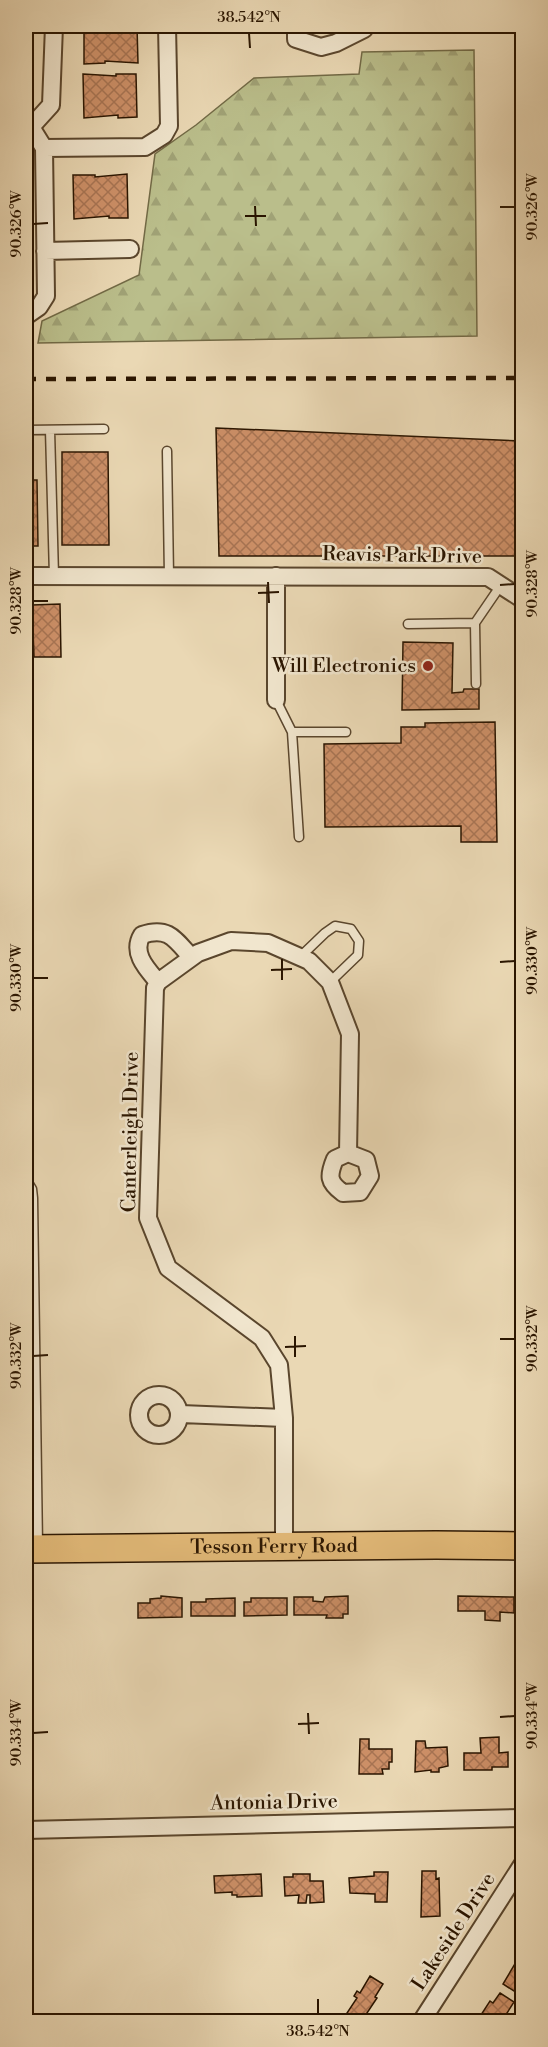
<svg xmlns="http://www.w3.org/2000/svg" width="548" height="2047" viewBox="0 0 548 2047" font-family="'Libre Bodoni',serif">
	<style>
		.forest { fill: url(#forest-firs); stroke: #726a46; stroke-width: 1.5 }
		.building { fill: url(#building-cross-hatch); stroke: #2a1500; stroke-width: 1.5 }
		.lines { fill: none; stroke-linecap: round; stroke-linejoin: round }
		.service-casing { stroke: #5a462d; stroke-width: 11 }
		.minor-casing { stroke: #5a462d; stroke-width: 20 }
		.primary-casing { stroke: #2a1500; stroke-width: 30 }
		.service { stroke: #f1e6ce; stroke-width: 8 }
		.minor { stroke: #f1e6ce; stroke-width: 16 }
		.primary { stroke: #e5bc7a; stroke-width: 27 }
		.rail { stroke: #2a1500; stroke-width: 4.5; stroke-dasharray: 10 10; stroke-linecap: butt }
		.ticks { fill: none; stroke: #2a1500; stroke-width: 2 }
		.poi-dot { fill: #8f2418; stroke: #f1e6ce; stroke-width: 2 }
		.labels { text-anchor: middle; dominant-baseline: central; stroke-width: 5; stroke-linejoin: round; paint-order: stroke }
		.street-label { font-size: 20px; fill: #2a1500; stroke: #f1e6ce }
		.poi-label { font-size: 20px; fill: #2a1500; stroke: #f1e6ce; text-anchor: end }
		.neatline { fill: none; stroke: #2a1500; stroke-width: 2 }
		.ticks-label { font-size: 15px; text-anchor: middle; fill: #2a1500 }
	</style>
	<defs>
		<pattern id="forest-firs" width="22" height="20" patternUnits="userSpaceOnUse" patternTransform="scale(1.5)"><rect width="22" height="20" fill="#babe8b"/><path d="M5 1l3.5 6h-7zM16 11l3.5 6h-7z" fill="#a0a276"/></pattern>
		<pattern id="building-cross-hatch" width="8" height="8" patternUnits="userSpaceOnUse" patternTransform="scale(1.5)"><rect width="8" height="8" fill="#cd9068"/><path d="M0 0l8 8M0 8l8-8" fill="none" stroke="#a77453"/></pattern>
	</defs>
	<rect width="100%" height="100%" fill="#ead8b4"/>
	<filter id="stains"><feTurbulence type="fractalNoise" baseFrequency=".00333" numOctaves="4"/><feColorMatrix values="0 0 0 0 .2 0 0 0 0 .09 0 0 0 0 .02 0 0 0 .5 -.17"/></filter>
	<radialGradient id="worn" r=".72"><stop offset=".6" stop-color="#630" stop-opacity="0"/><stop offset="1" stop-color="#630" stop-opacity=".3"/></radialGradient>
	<path class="forest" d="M474,50l3,286 -439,7 4,-22 97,-46 16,-121 41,-29 58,-47 105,-4 3,-22z"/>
	<path class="building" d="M84,26h53l1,37 -33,-2v2l-21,1z
		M83,74l33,2v-2h20l1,43 -19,1v-3l-34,3z
		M127,174l1,44h-19v-2l-35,3 -1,-44h22v2z
		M216,428l306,13v115h-303z
		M62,452h46l1,93h-47z
		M26,480h11l1,66h-12z
		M60,604l1,53h-27l-2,-52z
		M403,642l50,1 -1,50 11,-1 1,-3h15v20l-77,1z
		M495,722l2,120h-36v-16l-136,1 -1,-83 77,-1v-16h24v-4z
		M161,1596l21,2v19l-44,1v-15h12v-4l11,-1z
		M348,1596v18h-5v4h-17l1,-3h-33v-18h19v4l10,1 2,-5z
		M458,1596l56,1v16l-14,-1v9l-15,-1v-9h-27z
		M235,1598v18h-44v-14h15v-3z
		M251,1598h36v17l-43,1v-14h7z
		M499,1737v16l9,-1v15h-16v3h-28v-17h17l-1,-15z
		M360,1739h9v10h23v13h-3v7h-7l1,5h-24z
		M416,1741h9l1,7 21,-1 1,19 -9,2v4h-8v-2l-16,2z
		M422,1871h14v8l3,-1 1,38 -19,1z
		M374,1872h14l-1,30h-12v-8l-25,-1 -1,-15 25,-2z
		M261,1874l1,22 -25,1v-2h-5v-3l-17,1 -1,-17z
		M293,1874h17v7h13l1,21 -14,1v-8h-3l-1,8h-8l1,-8 -14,1 -1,-19h9z
		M522,1952v32l-5,9 -14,-9z
		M370,1976l13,8 -8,13 2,1 -16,24 -14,-9 10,-15 -3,-2 3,-5 3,2z
		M500,1993l14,9 -7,11 3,2 -5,7 -28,-1 13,-20 3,2z"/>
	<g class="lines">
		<defs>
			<path id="service" d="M26,430l78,-1
				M50,430l4,146
				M167,451l2,125
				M408,624l67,-1
				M476,684l-1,-61 26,-38
				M276,700l16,32 7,105
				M292,732h54
				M300,957l25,-24 10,-7 16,3 8,12 -1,14 -28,27
				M26,1179l6,10 1,9 5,348"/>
			<path id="minor" d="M296,26v13l25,8 15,-4 28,-14v-3
				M26,128l5,-1 20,-22 3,-79
				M44,148l101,-1 19,-12 5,-9 -2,-100
				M45,251l85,-2
				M26,316l13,-9 7,-11 -2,-148 -13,-21
				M26,576l462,1 34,22
				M276,700v-124
				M158,982c-11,-13 -27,-29 -16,-47 26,-9 33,4 49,22
				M348,1153l18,7 4,16 -10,16 -17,1c-15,-11 -15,-17 -8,-34z
				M139 1415a20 20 0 1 1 40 0a20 20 0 1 1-40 0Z
				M181,1414l103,4
				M284,1546v-128l-5,-53 -17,-27 -94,-70 -20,-50 7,-230 3,-6 40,-29 33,-12 37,2 41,18 21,21 20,52 -2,119
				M26,1830l496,-12
				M421,2022l101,-157"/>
			<g id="primary">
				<path id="s1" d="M26,1549l410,-4 86,1"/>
			</g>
		</defs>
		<use href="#service" class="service-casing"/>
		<use href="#minor" class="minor-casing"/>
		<use href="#primary" class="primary-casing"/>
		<use href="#service" class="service"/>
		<use href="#minor" class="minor"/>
		<use href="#primary" class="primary"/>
		<path class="rail" d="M26,379l496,-1"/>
	</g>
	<path class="ticks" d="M249,33l1,15M255,206l1,20M500,207h15M245,216h21M33,224l15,-1M268,582l1,21M500,585l15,-1M258,593l21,-1M33,601h15M282,959v21M500,962l15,-1M271,970l21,-1M33,978h15M295,1336v21M500,1339h15M285,1347l21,-1M33,1356l15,-1M308,1713l1,21M500,1717l15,-1M298,1724l21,-1M33,1733l15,-1M318,1999v15"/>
	<circle class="poi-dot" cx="428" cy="666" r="6"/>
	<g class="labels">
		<g class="street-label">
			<text transform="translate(402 556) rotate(1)">Reavis Park Drive</text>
			<text transform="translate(131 1132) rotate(-89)">Canterleigh Drive</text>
			<text stroke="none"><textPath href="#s1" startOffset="248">Tesson Ferry Road</textPath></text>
			<text transform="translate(274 1803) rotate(-1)">Antonia Drive</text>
			<text transform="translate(454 1932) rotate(-57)">Lakeside Drive</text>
		</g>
		<g class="poi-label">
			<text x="416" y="666">Will Electronics</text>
		</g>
	</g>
	<rect width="548" height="2047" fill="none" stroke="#ead8b4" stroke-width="66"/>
	<rect x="33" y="33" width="482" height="1981" class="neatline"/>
	<g class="ticks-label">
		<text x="249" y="22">38.542°N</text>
		<text transform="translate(532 207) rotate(-90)" y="5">90.326°W</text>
		<text transform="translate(16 224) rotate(-90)" y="5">90.326°W</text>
		<text transform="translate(532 584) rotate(-90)" y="5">90.328°W</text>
		<text transform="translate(16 601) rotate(-90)" y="5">90.328°W</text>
		<text transform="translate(532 961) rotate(-90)" y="5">90.330°W</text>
		<text transform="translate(16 978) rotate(-90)" y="5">90.330°W</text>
		<text transform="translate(532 1339) rotate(-90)" y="5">90.332°W</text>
		<text transform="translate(16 1356) rotate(-90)" y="5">90.332°W</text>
		<text transform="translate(532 1716) rotate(-90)" y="5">90.334°W</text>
		<text transform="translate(16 1733) rotate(-90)" y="5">90.334°W</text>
		<text x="318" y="2036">38.542°N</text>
	</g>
	<rect width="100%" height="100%" filter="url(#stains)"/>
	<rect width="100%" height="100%" fill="url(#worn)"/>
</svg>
